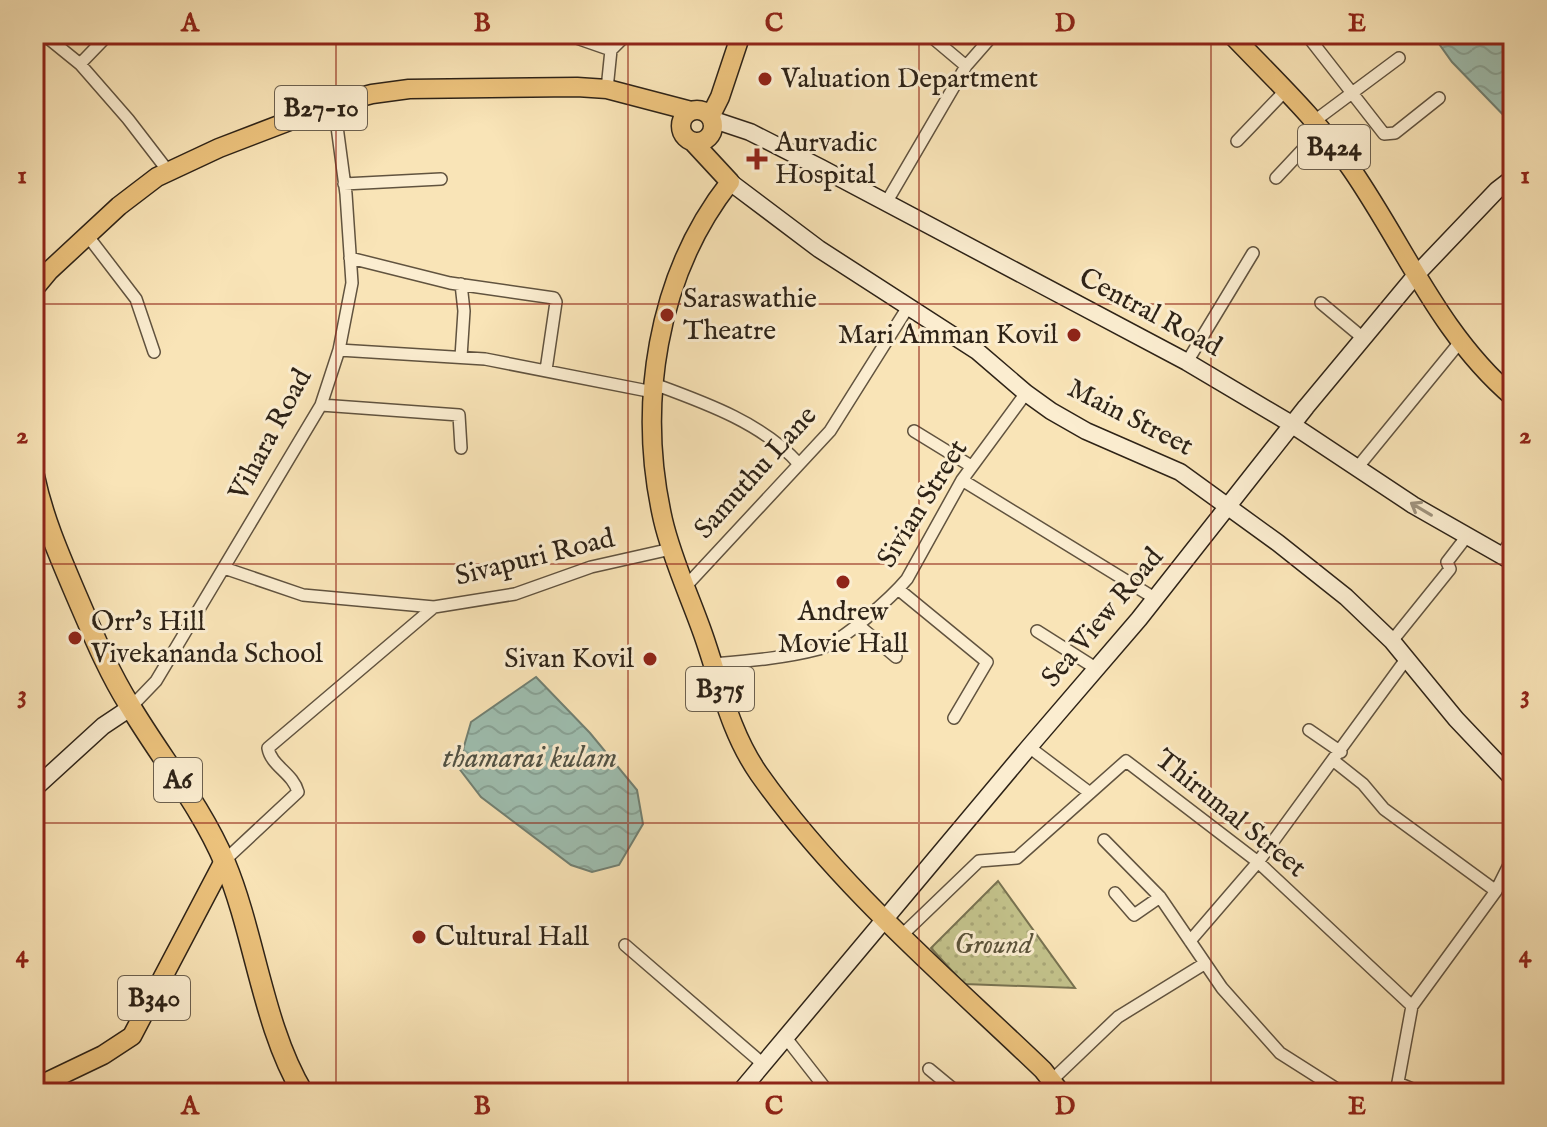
<svg xmlns="http://www.w3.org/2000/svg" width="1547" height="1127" viewBox="0 0 1547 1127" font-family="'IM FELL English',serif">
	<style>
		.park { fill: url(#park-dots); stroke: #787251; stroke-width: 2 }
		.water { fill: url(#water-waves); stroke: #718073; stroke-width: 2 }
		.lines { fill: none; stroke-linecap: round; stroke-linejoin: round }
		.street-casing { stroke: #61533f; stroke-width: 14 }
		.secondary-casing { stroke: #2e2317; stroke-width: 19 }
		.primary-casing { stroke: #2e2317; stroke-width: 21 }
		.highway-casing { stroke: #2e2317; stroke-width: 23 }
		.street { stroke: #fbedd0; stroke-width: 11 }
		.secondary { stroke: #fbedd0; stroke-width: 16 }
		.primary { stroke: #ecc27c; stroke-width: 18 }
		.highway { stroke: #ecc27c; stroke-width: 20 }
		.oneway { stroke: #9f927d }
		.grid { fill: none; stroke: #8f2418; stroke-width: 2; stroke-opacity: 0.55 }
		.poi-dot { fill: #8f2418; stroke: #fbedd0; stroke-width: 3 }
		.labels { text-anchor: middle; dominant-baseline: central; stroke-width: 6; stroke-linejoin: round; paint-order: stroke }
		.shield { fill: #fbedd0; stroke: #6c604e; stroke-width: 2 }
		.shield-label { font-size: 26px; font-weight: bold; fill: #2e2317 }
		.poi-label { font-size: 28px; fill: #2e2317; stroke: #fbedd0; text-anchor: start }
		.street-label { font-size: 28px; fill: #2e2317; stroke: #fbedd0 }
		.park-label { font-size: 28px; font-style: italic; fill: #5b533a; stroke: #fbedd0 }
		.water-label { font-size: 30px; font-style: italic; fill: #505245; stroke: #fbedd0 }
		.neatline { fill: none; stroke: #8f2418; stroke-width: 3 }
		.grid-label { font-size: 26px; text-anchor: middle; font-weight: bold; fill: #8f2418 }
	</style>
	<defs>
		<pattern id="park-dots" width="8" height="8" patternUnits="userSpaceOnUse" patternTransform="scale(2)"><rect width="8" height="8" fill="#c3c28b"/><path d="M2 2h.1M6 6h.1" fill="none" stroke="#a8a677" stroke-width="1.8" stroke-linecap="round"/></pattern>
		<pattern id="water-waves" width="16" height="10" patternUnits="userSpaceOnUse" patternTransform="scale(2)"><rect width="16" height="10" fill="#9ebeb0"/><path d="M0 5q4-4 8 0t8 0" fill="none" stroke="#88a397"/></pattern>
	</defs>
	<rect width="100%" height="100%" fill="#f9e4b7"/>
	<filter id="stains"><feTurbulence type="fractalNoise" baseFrequency=".0025" numOctaves="4"/><feColorMatrix values="0 0 0 0 .2 0 0 0 0 .09 0 0 0 0 .02 0 0 0 .5 -.17"/></filter>
	<radialGradient id="worn" r=".72"><stop offset=".6" stop-color="#630" stop-opacity="0"/><stop offset="1" stop-color="#630" stop-opacity=".3"/></radialGradient>
	<path class="park" d="M998,881l77,107 -111,-4 -33,-36z"/>
	<path class="water" d="M1432,34h81v91l-61,-63z
		M536,677l54,56 47,57 6,34 -24,41 -27,7 -21,-7 -90,-68 -23,-30 13,-45z"/>
	<g class="lines">
		<defs>
			<path id="street" d="M43,34l37,30 48,55 40,52
				M565,34l46,16 -4,39
				M928,34l38,32
				M1306,34l78,100 11,-1 44,-35
				M611,50l16,-16
				M80,64l29,-30
				M1313,122l86,-64
				M1237,141l48,-50
				M1276,178l44,-47
				M344,184l97,-5
				M886,203l80,-137 28,-32
				M87,235l49,64 18,53
				M350,258l100,25 104,15 2,4 -10,68
				M461,284l3,27 -3,46
				M1321,303l42,35
				M339,350l146,9 168,33
				M1187,362l66,-109
				M654,384c49,18 109,39 145,80
				M321,405l138,10 2,33
				M914,431l57,35
				M1357,468l103,-126
				M962,480l194,119
				M1501,555l12,-17
				M224,568l79,27 131,12 81,-13 76,-27 80,-18
				M686,586l144,-155 78,-124
				M898,589l89,73 -33,56
				M857,624l39,33
				M1037,631l60,38
				M1392,641l58,-72 -3,-7 20,-26
				M713,664c35,-3 72,-6 106,-15 23,-7 72,-51 88,-70l55,-99 64,-87
				M130,708l26,-27 165,-276 18,-55 13,-67 -6,-89 -12,-90
				M1309,730l32,22
				M1029,747l61,46
				M1334,761l29,23 21,25 112,82
				M1104,840l56,57 62,91 58,65 63,40
				M224,861l74,-69c-5,-19 -27,-26 -30,-44l166,-141
				M1115,893l19,22 26,-18
				M901,936l78,-75 38,-3 109,-97 132,101 154,144
				M1190,941l68,-79 149,-204
				M625,945l138,119
				M786,1038l43,55
				M929,1069l29,24
				M1398,1083l24,10
				M1043,1093l9,-13 66,-63 86,-53
				M1396,1093l16,-87 84,-115 17,-34"/>
			<path id="secondary" d="M711,119l39,13 71,36 366,194 101,60 125,83 100,57
				M730,182l89,67 158,102 49,42 25,18 35,20 94,41 98,71 68,54 46,44 64,78 57,60
				M34,789l69,-63 27,-18
				M739,1093l290,-346 110,-128 167,-212 109,-131 82,-86 13,-10"/>
			<path id="primary" d="M1231,34c41,43 87,86 121,136 53,77 88,165 161,227
				M681 126a16 16 0 1 1 32 0a16 16 0 1 1-32 0Z
				M710,117l10,-20 21,-63
				M692,141l38,41
				M730,182c-74,94 -93,224 -67,338 9,39 27,77 40,114 17,48 26,97 56,140 79,112 186,202 284,296l18,23
				M34,289l15,-18 70,-65 38,-29 62,-29 115,-44 38,-10 37,-5 168,-2 30,2 84,22
				M34,1088l69,-33 29,-19 92,-175"/>
			<path id="highway" d="M34,476c9,43 26,81 43,121 16,37 31,74 53,109 31,52 71,100 95,157 30,72 38,164 78,230"/>
		</defs>
		<use href="#street" class="street-casing"/>
		<use href="#secondary" class="secondary-casing"/>
		<use href="#primary" class="primary-casing"/>
		<use href="#highway" class="highway-casing"/>
		<use href="#street" class="street"/>
		<use href="#secondary" class="secondary"/>
		<use href="#primary" class="primary"/>
		<use href="#highway" class="highway"/>
	</g>
	<defs><path id="oneway-shaft" d="M-6 0H5M1.5-3L5.5 0L1.5 3" fill="none" stroke-width="1.6" stroke-linecap="round" stroke-linejoin="round" transform="scale(2)"/></defs>
	<use class="oneway" href="#oneway-shaft" transform="translate(1421 509) rotate(-149)"/>
	<path class="grid" d="M336,34v1059M628,34v1059M919,34v1059M1211,34v1059M34,304h1479M34,564h1479M34,823h1479"/>
	<g class="poi-dot">
		<circle cx="765" cy="79" r="8"/>
		<path d="M753 147h8v8h8v8h-8v8h-8v-8h-8v-8h8z"/>
		<circle cx="667" cy="315" r="8"/>
		<circle cx="1074" cy="335" r="8"/>
		<circle cx="843" cy="582" r="8"/>
		<circle cx="75" cy="638" r="8"/>
		<circle cx="650" cy="659" r="8"/>
		<circle cx="419" cy="937" r="8"/>
	</g>
	<g class="labels">
		<g class="shield">
			<rect x="275" y="86" width="92" height="44" rx="6"/>
			<rect x="1298" y="125" width="72" height="44" rx="6"/>
			<rect x="686" y="667" width="68" height="44" rx="6"/>
			<rect x="154" y="758" width="48" height="44" rx="6"/>
			<rect x="118" y="976" width="72" height="44" rx="6"/>
		</g>
		<g class="shield-label">
			<text x="321" y="108">B27-10</text>
			<text x="1334" y="147">B424</text>
			<text x="720" y="689">B375</text>
			<text x="178" y="780">A6</text>
			<text x="154" y="998">B340</text>
		</g>
		<g class="poi-label">
			<text x="781" y="79">Valuation Department</text>
			<text x="775" y="143">Aurvadic<tspan x="775" dy="32">Hospital</tspan></text>
			<text x="683" y="299">Saraswathie<tspan x="683" dy="32">Theatre</tspan></text>
			<text x="1058" y="335" text-anchor="end">Mari Amman Kovil</text>
			<text x="843" y="612" text-anchor="middle">Andrew<tspan x="843" dy="32">Movie Hall</tspan></text>
			<text x="91" y="622">Orr's Hill<tspan x="91" dy="32">Vivekananda School</tspan></text>
			<text x="634" y="659" text-anchor="end">Sivan Kovil</text>
			<text x="435" y="937">Cultural Hall</text>
		</g>
		<g class="street-label">
			<text transform="translate(1150 313) rotate(28)">Central Road</text>
			<text transform="translate(1130 418) rotate(27)">Main Street</text>
			<text transform="translate(271 435) rotate(-62)">Vihara Road</text>
			<text transform="translate(756 473) rotate(-48)">Samuthu Lane</text>
			<text transform="translate(923 504) rotate(-58)">Sivian Street</text>
			<text transform="translate(535 558) rotate(-14)">Sivapuri Road</text>
			<text transform="translate(1103 618) rotate(-50)">Sea View Road</text>
			<text transform="translate(1230 814) rotate(39)">Thirumal Street</text>
		</g>
		<g class="park-label">
			<text x="993" y="945">Ground</text>
		</g>
		<g class="water-label">
			<text x="530" y="759">thamarai kulam</text>
		</g>
	</g>
	<rect width="1547" height="1127" fill="none" stroke="#f9e4b7" stroke-width="88"/>
	<rect x="44" y="44" width="1459" height="1039" class="neatline"/>
	<g class="grid-label">
		<text x="190" y="31">A</text>
		<text x="482" y="31">B</text>
		<text x="774" y="31">C</text>
		<text x="1065" y="31">D</text>
		<text x="1357" y="31">E</text>
		<text x="22" y="183">1</text>
		<text x="1525" y="183">1</text>
		<text x="22" y="443">2</text>
		<text x="1525" y="443">2</text>
		<text x="22" y="702">3</text>
		<text x="1525" y="702">3</text>
		<text x="22" y="962">4</text>
		<text x="1525" y="962">4</text>
		<text x="190" y="1114">A</text>
		<text x="482" y="1114">B</text>
		<text x="774" y="1114">C</text>
		<text x="1065" y="1114">D</text>
		<text x="1357" y="1114">E</text>
	</g>
	<rect width="100%" height="100%" filter="url(#stains)"/>
	<rect width="100%" height="100%" fill="url(#worn)"/>
</svg>
